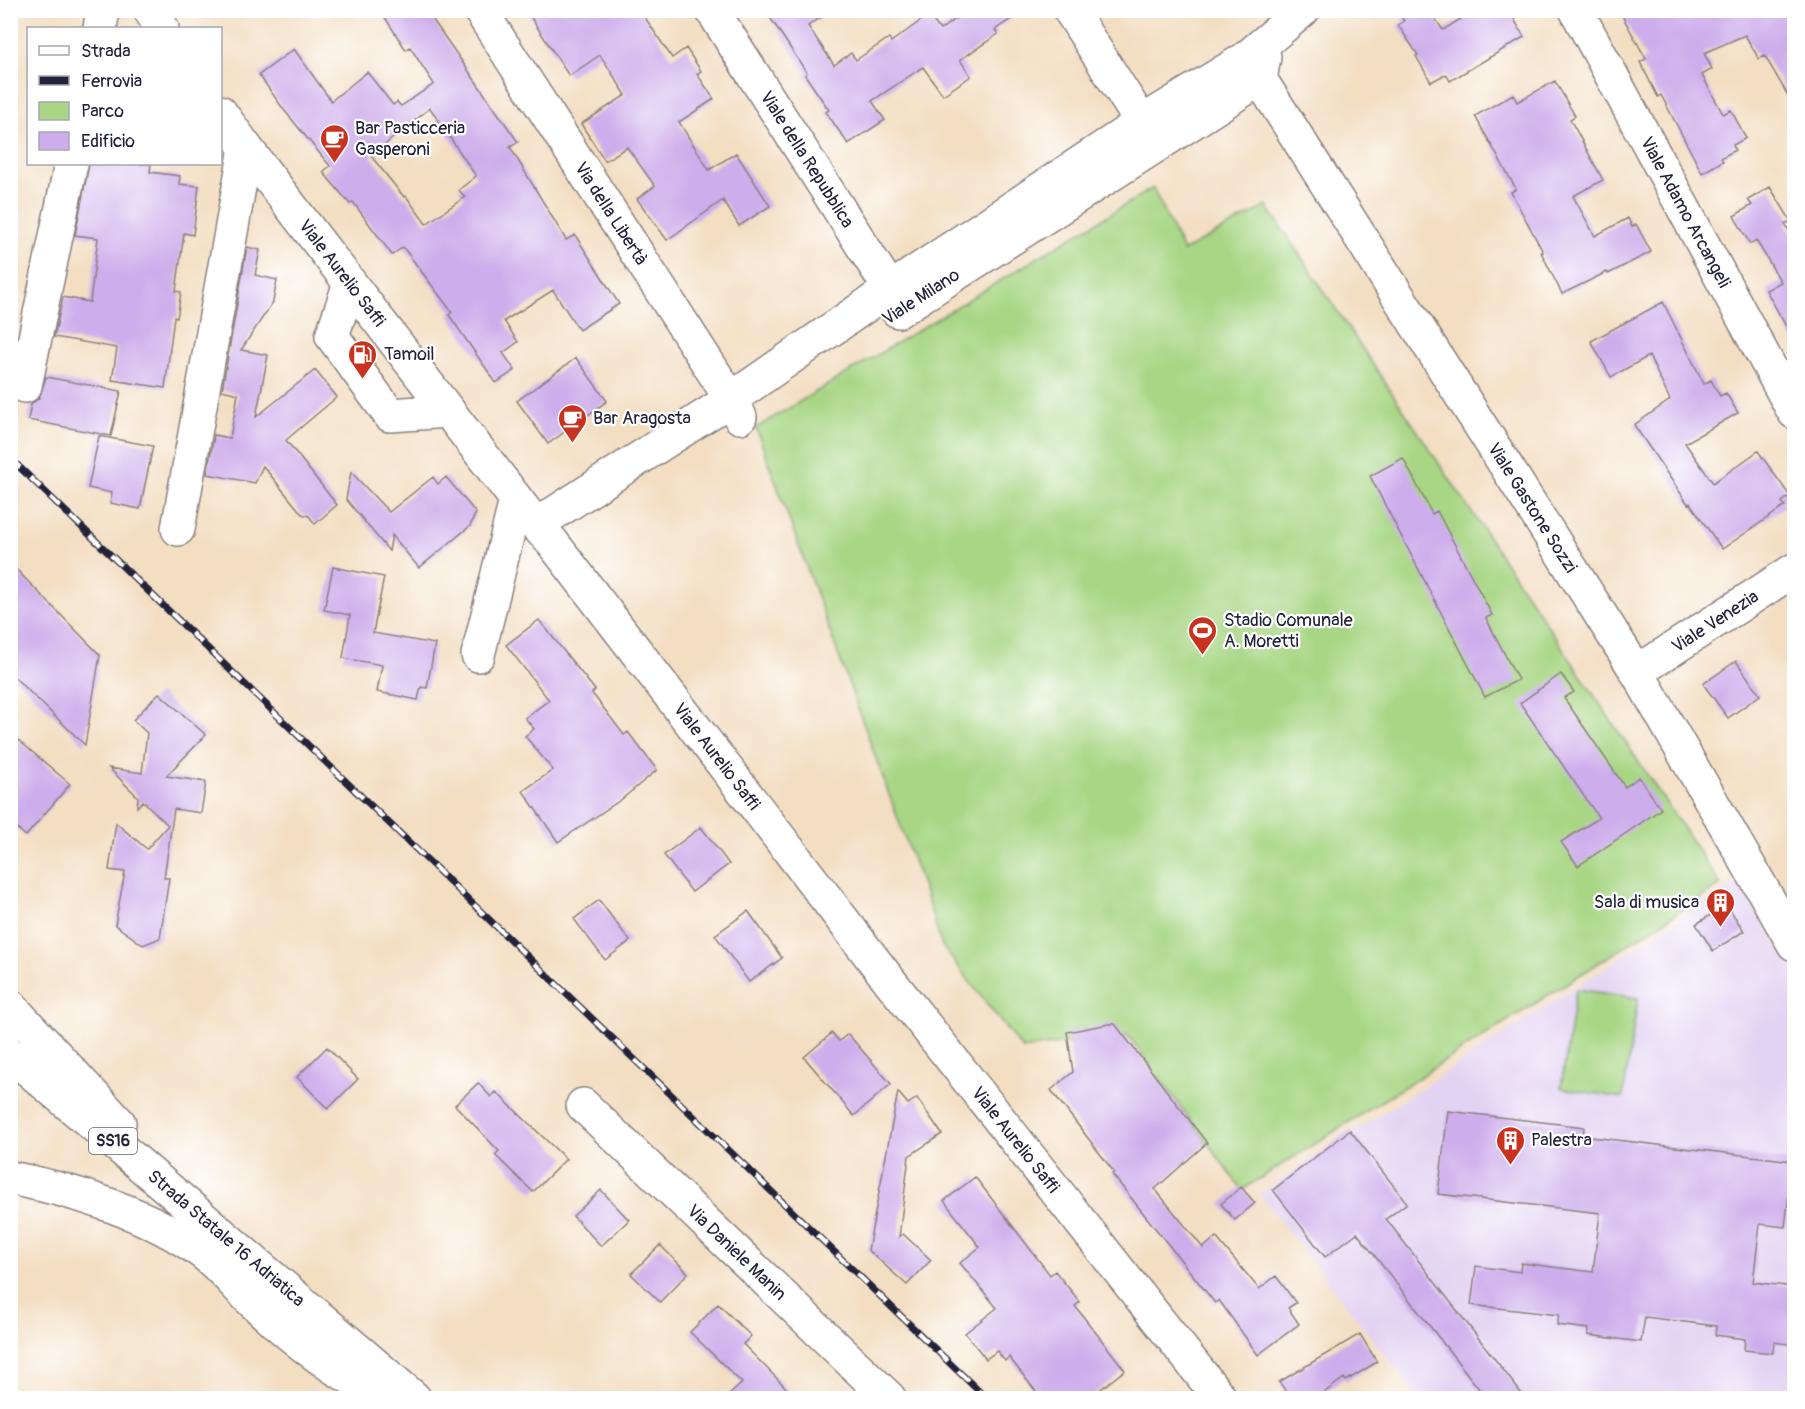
<svg xmlns="http://www.w3.org/2000/svg" width="1805" height="1409" viewBox="0 0 1805 1409" font-family="Pangolin,sans-serif">
	<style>
		.built { fill: #e3d3f2 }
		.green { fill: #a8d684; stroke: #657c60; stroke-width: 1.5 }
		.building { fill: #cdadeb; fill-rule: evenodd }
		.lines { fill: none; stroke-linecap: round; stroke-linejoin: round }
		.minor-casing { stroke: #8a807e; stroke-width: 36 }
		.major-casing { stroke: #8a807e; stroke-width: 36 }
		.minor { stroke: #fff; stroke-width: 33 }
		.major { stroke: #fff; stroke-width: 33 }
		.rail-casing { stroke: #22223b; stroke-width: 7 }
		.rail { stroke: #fff; stroke-width: 4.5; stroke-dasharray: 14; stroke-linecap: butt }
		.labels { text-anchor: middle; dominant-baseline: central; stroke-width: 4.5; stroke-linejoin: round; paint-order: stroke }
		.shield { fill: #fff; stroke: #646476; stroke-width: 1.5 }
		.shield-label { font-size: 16px; font-weight: bold; fill: #22223b }
		.poi-label { font-size: 18px; fill: #22223b; stroke: #fff; text-anchor: start }
		.street-label { font-size: 18px; fill: #22223b; stroke: #fff }
	</style>
	<rect width="100%" height="100%" fill="#fff"/>
	<filter id="ink" filterUnits="userSpaceOnUse"><feTurbulence type="fractalNoise" baseFrequency=".0167" numOctaves="2"/><feDisplacementMap in="SourceGraphic" scale="12" xChannelSelector="R" yChannelSelector="G"/><feConvolveMatrix kernelMatrix="1 2 1 2 8 2 1 2 1" color-interpolation-filters="sRGB"/></filter>
	<filter id="wash" filterUnits="userSpaceOnUse"><feTurbulence type="fractalNoise" baseFrequency=".008" numOctaves="4" result="noise"/><feDisplacementMap in="SourceGraphic" scale="24" xChannelSelector="R" yChannelSelector="G"/><feGaussianBlur stdDeviation="1.35" result="paint"/><feColorMatrix in="noise" values="0 0 0 0 0 0 0 0 0 0 0 0 0 0 0 0 0 1.4 0 .05"/><feComposite in="paint" operator="in"/></filter>
	<g filter="url(#wash)">
		<rect width="100%" height="100%" fill="#f3dec2"/>
		<path class="built" d="M1738,881l56,90v427h-375l-160,-204z"/>
		<path class="green" d="M1153,188l30,63 84,-45 454,679 -479,305 -114,-155 -106,14 -80,-103 -16,-50 -170,-468z
			M1576,989l62,9 -15,100 -62,-10z"/>
		<g id="blocks">
			<path class="building" d="M380,10h46l92,132 -8,5 56,93 9,-5 44,69 -40,26 -26,-40 -49,31 14,21 -15,11 12,17 -19,13 -47,-68 3,-3 -49,-65 -11,8 -39,-53 -3,2 -27,-32 7,-6 -46,-56 -25,-35 35,-26 37,52 36,-29 26,33 4,-3 4,4 33,-22 -24,-37 -4,3zM430,108l46,68 -17,14 6,7 -39,27 -20,-28 -2,1 -33,-41z
				M526,10h114l32,48 14,-10 15,23 -4,3 17,25 -35,23 30,48 27,-17 34,53 -31,20 -16,-26 -56,40 -30,-41 18,-13 -28,-39 -22,14 -24,-37 45,-29 -26,-40 -31,21z
				M765,10h67l-24,16 26,39 17,-12 5,7 33,-22 2,4 38,-27 11,15 28,-20h56l-29,20 3,4 -38,26 11,16 -28,19 -20,-28 -51,34 13,19 -37,24 -22,-32 3,-2 -24,-35 2,-2z
				M1397,10h32l14,20 32,-20h34l15,27 -74,44 -4,-7 -15,8 -15,-26 2,-1 -20,-30 6,-4z
				M1619,10h175v96l-29,-50 -6,3 -14,-24 -41,18 8,16 -10,6 21,39 8,-4 15,28 -13,7 2,5 -14,8 2,3 -21,12 -41,-78 -3,2 -18,-35 6,-3z
				M1555,81l20,35 -5,3 33,61 -30,16 22,40 33,-18 4,9 4,-3 15,28 -43,22 -1,-2 -45,22 -21,-42h2l-32,-60 5,-3 -41,-73 38,-22 4,8z
				M89,164h62l-1,8 30,4 -1,8 20,2 -6,49 -9,-2 -8,58 5,1 -4,26 -3,-1 -9,71 -53,-8 5,-32 -63,-11 9,-40 27,5 8,-64 -23,-3z
				M1770,187l21,34 -6,3 9,15v102l-28,-51 15,-8 -25,-42 -6,4 -16,-28 18,-11 -4,-5z
				M247,247l13,3 -5,25 22,5 -4,22 -32,48 27,5 -12,62 59,-47 22,27 -51,43 51,65 -22,19 -6,-8 -7,-2 -39,-48 -8,17 -48,-9 7,-39 16,3 8,-44 -16,-4z
				M1663,302l41,82 7,-4 9,16 6,-3 12,20 -53,30 28,40 45,-32 32,45 -8,6 3,4 -63,43 -32,-46 -2,1 -54,-79 36,-25 -21,-44 -38,21 -20,-36z
				M576,358l31,43 -59,43 -31,-43z
				M46,377l75,14 -10,45 -83,-16 3,-16 8,-6z
				M99,436l54,10 -13,63 -30,-6 2,-10 -24,-5z
				M1403,458l29,56 5,-3 55,104 -6,3 32,62 -33,17 -115,-221z
				M351,472l38,40 44,-35 5,7 8,-7 30,36 -6,13 -51,42 -27,-33 -3,16 -43,-52z
				M10,563l90,92 -15,90 -75,-72z
				M333,567l51,10 -11,56 62,11 -8,44 -6,-1 -3,13 -41,-8 5,-27 -39,-7 7,-43 -26,-5z
				M539,620l56,70 -3,3 32,42 4,-3 29,38 -35,29 -64,43 -35,-51 30,-21 -28,-34 9,-7 -9,-11 24,-18 -43,-55z
				M1736,661l24,34 -32,23 -25,-34z
				M1561,674l13,18 -10,6 61,89 14,-10 22,32 -83,57 -17,-24 38,-24 -79,-115z
				M159,693l47,42 -40,41 40,6 -5,31 -27,-4 -10,69h5l-9,60 -17,7 -28,-20 10,-53 -16,-2 7,-47 31,26 21,-24 -25,-24 -6,6 1,-10 -29,-29 33,5 5,-40 -14,-13z
				M10,733l60,51 -44,52 -16,-13z
				M701,827l28,37 -37,28 -28,-37z
				M599,900l31,41 -25,19 -31,-41z
				M1727,905l17,26 -31,20 -17,-27z
				M748,911l34,47 -33,24 -34,-47z
				M1109,1024h6l92,119 -52,46 48,59 13,-11 43,52 17,-13 20,27 -8,5 11,16 -41,31 -39,-55 -4,3 -103,-129 2,-2 -63,-82 22,-18 -6,-40z
				M832,1033l7,8 9,-7 43,50 -37,32 -50,-59z
				M327,1047l31,32 -30,30 -31,-32z
				M478,1083l13,14 5,-5 70,67 -33,33 -38,-37 4,-4 -44,-46z
				M898,1092l10,12 9,-6 25,36 -33,22 -10,81 4,-3 28,26 -24,25 -39,-35z
				M1448,1111l136,16 -1,9 210,25 -8,66 -25,-3 -7,58 41,5v58l-20,-3 -1,11 -29,-3 1,-11 -30,-4 1,-9 -71,-9 -4,25 -53,-7 1,-6 -32,-4 2,-10 -88,-10 5,-39 44,6 1,-9 72,9 7,-59 -162,-19z
				M1350,1130l57,73 -21,16 139,179h-39l-129,-165 -32,24 -52,-67z
				M975,1177l75,98 5,-4 25,31 -5,4 50,64 -36,28h-48l-32,-41 -4,4 -8,-10 -11,8 -21,-26 32,-25 -37,-45 20,-16 -36,-46z
				M1241,1187l14,16 -20,17 -14,-16z
				M601,1190l28,30 -28,26 -28,-30z
				M660,1245l28,28 -28,29 -29,-28z
				M718,1304l33,32 -8,8 53,54h-70l16,-15 -52,-51z
				M1360,1334l17,28 -31,19 -2,-3 -27,20h-26l-12,-16z"/>
		</g>
	</g>
	<g filter="url(#ink)">
		<use href="#blocks" fill-opacity="0" stroke="#8a807e" stroke-width="1.5"/>
		<g class="lines">
			<defs>
				<g id="minor">
					<path d="M150,10l12,18"/>
					<path id="s1" d="M480,10l251,389 9,18"/>
					<path id="s2" d="M712,10l178,279 15,15"/>
					<path d="M1070,10l83,130"/>
					<path id="s3" d="M1576,10l218,402"/>
					<path d="M100,28l3,-18"/>
					<path id="s4" d="M1260,79l377,593 157,272"/>
					<path id="s5" d="M220,112l26,36 290,377 16,17 330,429 338,427"/>
					<path d="M350,283l-18,53 58,79 58,-4"/>
					<path d="M898,311l362,-232 4,-22"/>
					<path d="M25,386l46,-222"/>
					<path d="M536,525l195,-126 159,-110 252,-167 103,-63 58,-49"/>
					<path d="M178,529l68,-381"/>
					<path d="M478,655l38,-155"/>
					<path id="s6" d="M1637,672l157,-102"/>
					<path id="s7" d="M583,1105l306,293"/>
				</g>
				<g id="major">
					<path d="M10,1006l109,117"/>
					<path id="s8" d="M10,1054l404,344"/>
					<path d="M10,1178c64,12 143,37 194,76 18,14 33,33 49,48 41,38 86,75 138,96"/>
				</g>
			</defs>
			<use href="#minor" class="minor-casing"/>
			<use href="#major" class="major-casing"/>
			<use href="#minor" class="minor"/>
			<use href="#major" class="major"/>
			<defs>
				<path id="rail" d="M10,458l976,940"/>
			</defs>
			<use href="#rail" class="rail-casing"/>
			<use href="#rail" class="rail"/>
		</g>
	</g>
	<defs>
		<symbol id="cafe-pin" viewBox="-11 -11 22 30"><path d="M0 17L-7.5 6A9.5 9.5 0 1 1 7.5 6Z" fill="#c8321e" stroke="#fff"/><path d="M-5.5-4.5H6V0H3Q3 3.5 0 3.5H-2.5Q-5.5 3.5-5.5 0ZM3-3.2v2h1.7v-2ZM-6 4.5H4V6H-6Z" fill="#fff"/></symbol>
		<symbol id="fuel-pin" viewBox="-11 -11 22 30"><path d="M0 17L-7.5 6A9.5 9.5 0 1 1 7.5 6Z" fill="#c8321e" stroke="#fff"/><path d="M-5.5-6h7V0h2V4h1.3V-2.5L3-4.5l.8-.8L6-3V5H2.5V1h-1V6h-7ZM-4.2-4.7v3.2H.2V-4.7Z" fill="#fff"/></symbol>
		<symbol id="stadium-pin" viewBox="-11 -11 22 30"><path d="M0 17L-7.5 6A9.5 9.5 0 1 1 7.5 6Z" fill="#c8321e" stroke="#fff"/><path d="M0-5a6.5 5 0 1 0 0 10a6.5 5 0 1 0 0-10ZM-3.5-1.8h7v3.6h-7Z" fill="#fff"/></symbol>
		<symbol id="building-pin" viewBox="-11 -11 22 30"><path d="M0 17L-7.5 6A9.5 9.5 0 1 1 7.5 6Z" fill="#c8321e" stroke="#fff"/><path d="M-4-6H4V6H1V3H-1V6H-4ZM-2.5-4.3h1.7v1.8h-1.7ZM.8-4.3h1.7v1.8H.8ZM-2.5-1h1.7V.8h-1.7ZM.8-1h1.7V.8H.8Z" fill="#fff"/></symbol>
	</defs>
	<g fill-rule="evenodd">
		<use href="#cafe-pin" x="318" y="122" width="33" height="45"/>
		<use href="#fuel-pin" x="346" y="338" width="33" height="45"/>
		<use href="#cafe-pin" x="556" y="402" width="33" height="45"/>
		<use href="#stadium-pin" x="1186" y="614" width="33" height="45"/>
		<use href="#building-pin" x="1704" y="886" width="33" height="45"/>
		<use href="#building-pin" x="1494" y="1124" width="33" height="45"/>
	</g>
	<g class="labels">
		<rect class="shield" x="89" y="1128" width="48" height="26" rx="4.5"/>
		<g class="shield-label">
			<text x="113" y="1141">SS16</text>
		</g>
		<g class="poi-label">
			<text x="355" y="128">Bar Pasticceria<tspan x="355" dy="21">Gasperoni</tspan></text>
			<text x="384" y="354">Tamoil</text>
			<text x="593" y="418">Bar Aragosta</text>
			<text x="1224" y="620">Stadio Comunale<tspan x="1224" dy="21">A. Moretti</tspan></text>
			<text x="1699" y="902" text-anchor="end">Sala di musica</text>
			<text x="1531" y="1140">Palestra</text>
		</g>
		<g class="street-label">
			<text stroke="none"><textPath href="#s2" startOffset="177">Viale della Repubblica</textPath></text>
			<text stroke="none"><textPath href="#s3" startOffset="230">Viale Adamo Arcangeli</textPath></text>
			<text stroke="none"><textPath href="#s1" startOffset="242">Via della Libertà</textPath></text>
			<text stroke="none"><textPath href="#s5" startOffset="202">Viale Aurelio Saffi</textPath></text>
			<text transform="translate(921 297) rotate(-33)">Viale Milano</text>
			<text stroke="none"><textPath href="#s4" startOffset="508">Viale Gastone Sozzi</textPath></text>
			<text stroke="none"><textPath href="#s6" startOffset="93">Viale Venezia</textPath></text>
			<text stroke="none"><textPath href="#s5" startOffset="814">Viale Aurelio Saffi</textPath></text>
			<text stroke="none"><textPath href="#s5" startOffset="1300">Viale Aurelio Saffi</textPath></text>
			<text stroke="none"><textPath href="#s8" startOffset="284">Strada Statale 16 Adriatica</textPath></text>
			<text stroke="none"><textPath href="#s7" startOffset="213">Via Daniele Manin</textPath></text>
		</g>
	</g>
	<rect width="1805" height="1409" fill="none" stroke="#fff" stroke-width="36"/>
	<rect x="27" y="27" width="195" height="138" fill="#ffffff" stroke="#a7a7b1" stroke-width="1.5"/>
	<rect x="39" y="46" width="30" height="9" fill="#ffffff" stroke="#a7a7b1" stroke-width="1.5"/>
	<text x="81" y="57" font-size="18" fill="#22223b">Strada</text>
	<rect x="39" y="76" width="30" height="9" fill="#22223b" stroke="#a7a7b1" stroke-width="1.5"/>
	<text x="81" y="87" font-size="18" fill="#22223b">Ferrovia</text>
	<rect x="39" y="102" width="30" height="18" fill="#a8d684" stroke="#a7a7b1" stroke-width="1.5"/>
	<text x="81" y="117" font-size="18" fill="#22223b">Parco</text>
	<rect x="39" y="132" width="30" height="18" fill="#cdadeb" stroke="#a7a7b1" stroke-width="1.5"/>
	<text x="81" y="147" font-size="18" fill="#22223b">Edificio</text>
</svg>
